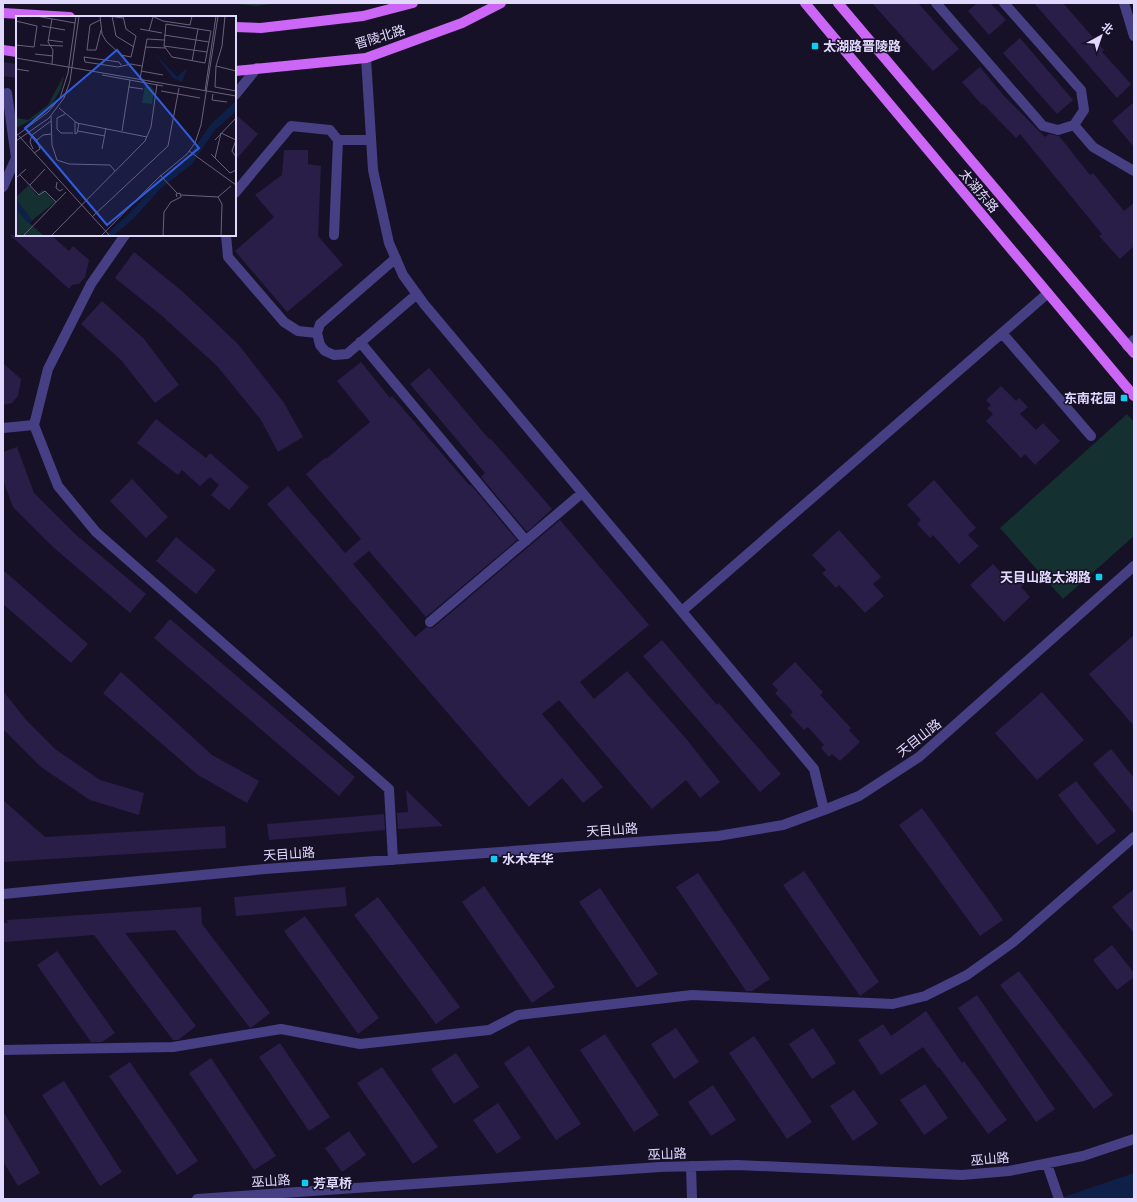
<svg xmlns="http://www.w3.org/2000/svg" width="1137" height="1202" viewBox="0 0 1137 1202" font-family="Helvetica,'Noto Sans SC',sans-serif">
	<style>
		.green { fill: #143031 }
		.water { fill: #0f2048 }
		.building { fill: #291e47 }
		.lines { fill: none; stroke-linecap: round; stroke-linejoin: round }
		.minor { stroke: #463f84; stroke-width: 10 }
		.major { stroke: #cb66f7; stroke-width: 10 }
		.poi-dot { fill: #10ccf3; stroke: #171127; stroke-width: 1.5 }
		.labels { text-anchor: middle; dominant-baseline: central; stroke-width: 3; stroke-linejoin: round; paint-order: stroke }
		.street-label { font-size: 13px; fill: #e0d9fd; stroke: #171127 }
		.poi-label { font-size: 13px; font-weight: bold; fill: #e0d9fd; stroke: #171127; text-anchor: start }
		.inset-road { fill: none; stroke: #67617d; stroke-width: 1 }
		.view { fill: #305cdc; fill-opacity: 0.15; stroke: #305cdc; stroke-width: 2 }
		.inset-edge { fill: none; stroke: #e0d9fd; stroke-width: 2 }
	</style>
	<rect width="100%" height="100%" fill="#171127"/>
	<path class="green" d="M226,3h51l-20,3z
		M1127,414l7,8v114l-71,63 -63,-71z"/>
	<path class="water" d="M1134,1173v26h-76z"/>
	<path class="building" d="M872,3h46l41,46 -26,22z
		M977,3h13l16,17 -17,15 -21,-24z
		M1034,3h29l41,47 -2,2 29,32 -14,14z
		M1020,38l53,62 -16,14 -54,-61z
		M3,62l14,2v14l-14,-2z
		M980,67l24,29 41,41 4,-3 10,2 31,39 3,-2 31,38 10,-8v43l-14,13 -21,-23 3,-2 -82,-100 -4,4 -33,-34 -1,1 -20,-23z
		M1134,102v45l-22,-26z
		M235,114l23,20 -23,27z
		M284,150h24v14l13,2 -3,70 25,29 -56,47 -52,-61 39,-34 -19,-22 27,-20z
		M10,235h41l18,16 4,-5 16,14 -4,17 -6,7 -7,1 -3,4z
		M134,252l48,39 56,53 46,59 19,34 -25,15 -17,-32 -44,-54 -56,-51 -46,-37z
		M102,301l42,38 35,46 -24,18 -34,-43 -40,-36z
		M361,362l29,36 2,-2 78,90 1,-1 46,55 -91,77 -57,-66 -16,13 62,73 12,-10 4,1 3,-1 126,-107 89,105 -69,57 14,17 33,-28 61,70 32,41 -20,16 -14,-18 -34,29 -93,-109 -17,14 61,73 -20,16 -21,-25 -33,29 -262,-303 21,-18 57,67 16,-14 -55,-65 19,-16 1,1 44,-37 -33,-41z
		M3,363l18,16 -3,17 -6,7 -9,2z
		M429,368l60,71 1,-1 62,71 -1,1 -24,22 -46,-55 4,-4 -75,-89z
		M1001,386l15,15 3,-3 9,9 -8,7 16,16 7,-7 17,18 -25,24 -10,-11 -4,4 -35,-37 7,-7 -6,-6 4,-3 -5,-5z
		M156,419l50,39 4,-5 39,34 -20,23 -18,-15 8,-10 -9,-8 -10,9 -18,-16 -4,5 -41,-32z
		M17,447l17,46 41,41 71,60 -16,19 -77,-66 -40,-40 -10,-27v-28z
		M132,479l36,38 -22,21 -36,-37z
		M934,480l42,48 -8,7 11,11 -20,18 -26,-29 -3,3 -13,-14 4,-4 -14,-15z
		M839,530l42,47 -8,7 11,12 -19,17 -26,-28 -3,3 -14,-15 4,-3 -14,-15z
		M176,537l40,33 -20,24 -40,-33z
		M993,564l13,14 8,-7 11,12 -4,4 9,10 -26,25 -34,-37z
		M3,570l85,74 -17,19 -68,-59z
		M170,619l185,158 -16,19 -185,-158z
		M1134,635v91l-45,-52z
		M662,640l55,65 2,-2 62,71 -21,18 -117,-136z
		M795,662l28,30 -3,3 31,33 -2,2 11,12 -20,19 -8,-7 -3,3 -8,-9 3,-3 -16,-18 -4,3 -14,-15 3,-3 -18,-19 3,-3 -6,-6z
		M121,672l91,83 47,26 -12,22 -49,-28 -95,-82z
		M3,691l24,30 28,28 45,31 44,13 -5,22 -49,-15 -49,-33 -38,-38z
		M1042,692l42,48 -47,40 -42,-47z
		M1111,749l23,29v36l-41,-50z
		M1076,781l40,50 -19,14 -39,-50z
		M406,790l37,36 -45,3 -1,-16 11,-1z
		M3,800l42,37 180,-11 1,22 -223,14z
		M922,808l81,112 -23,16 -81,-111z
		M384,814l1,16 -116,10 -2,-16z
		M804,871l75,111 -19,14 -77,-111z
		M698,873l72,106 -18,12h-6l-70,-104z
		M484,886l71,101 -23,16 -70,-101z
		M345,887l2,19 -111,10 -2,-19z
		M600,888l58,86 -21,14 -58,-86z
		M1134,889v44l-22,-26z
		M378,897l82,110 -24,17 -82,-109z
		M201,907l1,17 68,89 -18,14 -2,1 -75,-98 -50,3 71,93 -18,14h-5l-79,-105 -91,7v-19h5l-1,-3z
		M305,916l74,102 -21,16 -74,-103z
		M1112,945l22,28v4l-17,13 -24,-30z
		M57,951l58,82 -13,9h-11l-54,-77z
		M1019,971l94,124 -19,14 -94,-124z
		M977,995l78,114 -19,13 -78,-114z
		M926,1011l36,52 2,-2 43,59 -19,14 -49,-67 -1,1 -15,-21 -42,28 -23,-35 25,-16 8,12z
		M676,1028l23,34 -25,17 -23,-35z
		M813,1028l23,35 -24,16 -23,-35z
		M605,1034l54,81 -25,17 -54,-82z
		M754,1036l58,86 -25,17 -58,-86z
		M280,1043l50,74 -21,14 -50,-74z
		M529,1046l52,78 -25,16 -52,-77z
		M456,1053l23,34 -25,17 -23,-35z
		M211,1058l65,98 -22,14 -65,-97z
		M130,1062l68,99 -21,14 -68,-99z
		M382,1067l56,80 -25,17 -56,-81z
		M64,1081l58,91 -22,14 -58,-91z
		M925,1084l23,34 -24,17 -24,-35z
		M713,1085l23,35 -25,16 -23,-34z
		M854,1090l24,34 -25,17 -23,-35z
		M498,1103l23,35 -24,16 -24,-34z
		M3,1111l37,62 -22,13 -15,-25z
		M349,1131l17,24 -24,17 -17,-24z"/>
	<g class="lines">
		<path class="minor" d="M936,3l107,123 15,4 16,-5 10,-15 -3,-20 -77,-87
			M1124,3l10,33
			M366,58l7,112 16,73 14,32 21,29 390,465 10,41
			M235,95l22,-27
			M1074,125l19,22 41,24
			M3,187l13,-29 -9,-65
			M235,193l56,-67 39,4 8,10h33
			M125,235l-34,49 -43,85 -14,56 24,61 38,46 293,257 4,71
			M226,235l2,22 56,65 14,9 19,2
			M334,235l4,-95
			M396,258l-76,66 -3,9 3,12 5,6 9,4 13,-1 70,-60
			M1002,333l89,103
			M360,342l166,199
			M1127,346l7,-6
			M3,428l31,-3
			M682,611l366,-318
			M430,622l152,-129
			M3,894l262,-25 453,-33 65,-11 41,-15 35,-14 60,-39 215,-191
			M3,1050l170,-3 108,-18 79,15 129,-14 29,-15 174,-20 201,9 32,-8 42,-21 45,-32 122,-106
			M1047,1164l12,35
			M691,1166l1,33
			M197,1199l463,-32 77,-2 225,10 47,-4 74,-15 51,-17"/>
		<path class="major" d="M805,3l329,393
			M838,3l296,350
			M3,13l67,4
			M235,27l26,1 102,-12 50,-13
			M3,50l14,2
			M235,71l131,-13 96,-35 39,-20"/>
	</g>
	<g class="poi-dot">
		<rect x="811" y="42" width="8" height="8" rx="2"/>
		<rect x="1120" y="394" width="8" height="8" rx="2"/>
		<rect x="1095" y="573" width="8" height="8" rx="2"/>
		<rect x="490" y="855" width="8" height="8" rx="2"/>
		<rect x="301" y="1179" width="8" height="8" rx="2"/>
	</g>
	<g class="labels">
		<g class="street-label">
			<text transform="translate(380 37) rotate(-17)">晋陵北路</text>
			<text transform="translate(979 191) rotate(50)">太湖东路</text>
			<text transform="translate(919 738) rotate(-38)">天目山路</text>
			<text transform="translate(612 830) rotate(-4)">天目山路</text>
			<text transform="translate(289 854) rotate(-4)">天目山路</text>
			<text transform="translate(667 1154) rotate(-2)">巫山路</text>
			<text transform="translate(990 1159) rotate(-5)">巫山路</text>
			<text transform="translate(271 1181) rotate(-4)">巫山路</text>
		</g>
		<g class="poi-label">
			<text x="823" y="46">太湖路晋陵路</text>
			<text x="1116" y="398" text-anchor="end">东南花园</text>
			<text x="1091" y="577" text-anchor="end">天目山路太湖路</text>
			<text x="502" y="859">水木年华</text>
			<text x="313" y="1183">芳草桥</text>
		</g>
	</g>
	<g transform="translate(16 16)">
		<rect width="220" height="220" fill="#171127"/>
		<path d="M48,59l-3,14 -8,14 -14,13 -23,12v-10l12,2 20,-15zM129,69l6,1 3,4 -2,14 -10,-1zM13,169l8,10 6,-5 12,12 -26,21 15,13h-28v-39z" fill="#143031"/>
		<path d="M139,38l22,23 10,-9 -5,14 -9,-4zM220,85v10l-22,20 -22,33 -32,25 -26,29 -21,18h-8l27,-25 26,-29 28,-21 24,-36zM0,183l16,21 -4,3 -12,-14z" fill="#0f2048"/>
		<path class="inset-road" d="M20,0l39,7M84,0l2,18 4,7 15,14 10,2 5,-21 -10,-7 -3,-13M92,0l15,2M96,0l4,20 18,11M136,0l11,5 27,4 2,-9M209,0l-3,30 -6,20 20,5M84,4l-10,5 -3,25h9l5,-20M0,5l21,5 -3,21 -18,-2M150,8l45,7 -6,32 -33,-6 -8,-11zM26,10l23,4M124,13l22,4M133,15l4,-14M148,19l45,7M32,24l15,2M24,29l23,1M148,30l43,6M129,31l20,1M19,38l18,2M0,42l220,38M176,45l6,-32M36,48l1,-14 -5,-8 4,-23M105,49l-2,-3 -35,-5 1,5 33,5 13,-3 11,2M200,50l-1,21 21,4M0,53l13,2M125,55l22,4M86,59l61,11M124,63l7,-40 17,1M113,71l14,2M145,75l39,7M189,75l11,-75M197,78l-1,6 15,2M43,92l18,15 70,14M49,98l-8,4v11l4,4h12M35,100l1,29 5,15 12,4 41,1 5,6M59,106v12l2,-1 2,-10M62,115l27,5M106,115l8,-51M205,117l15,7M16,119l5,5 3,9 -6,4M0,120l32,-24 12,-14 8,-25 8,-57M3,120l91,100M21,124l6,-5 8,-1M199,124l21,-22M220,124l-4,11 4,6M0,125l33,-23 15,-20 6,-17 9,-65M17,133l-3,-7 2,-7 19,-14M86,133l4,-21M173,135l47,34M195,138l19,19 6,-3M199,142l6,-25M4,159l19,20 6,-4 11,11M144,159l17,18M0,162l10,-9M41,166l-1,6 4,3 3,-2M14,169l15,-16M165,179l37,2 4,7 -1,32M202,181l13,-11M76,201l76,-71 11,-58M7,220l43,-44M35,220l94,-95 6,-14 6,-43M85,220l57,-58 29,-24 8,-11 6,-18 17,-109M147,220l1,-24 7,-10 10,-5 -1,-4 -4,1 1,3"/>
		<path class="view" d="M101,34l82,98 -92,77 -82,-97z"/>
		<rect width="220" height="220" class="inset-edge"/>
	</g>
	<rect width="1137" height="1202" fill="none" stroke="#e0d9fd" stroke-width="8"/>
	<g transform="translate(1101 36) rotate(40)" stroke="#171127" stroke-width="3" paint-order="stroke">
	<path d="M0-3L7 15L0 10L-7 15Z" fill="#e0d9fd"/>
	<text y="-6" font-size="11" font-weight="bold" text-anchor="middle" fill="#e0d9fd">北</text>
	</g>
</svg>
